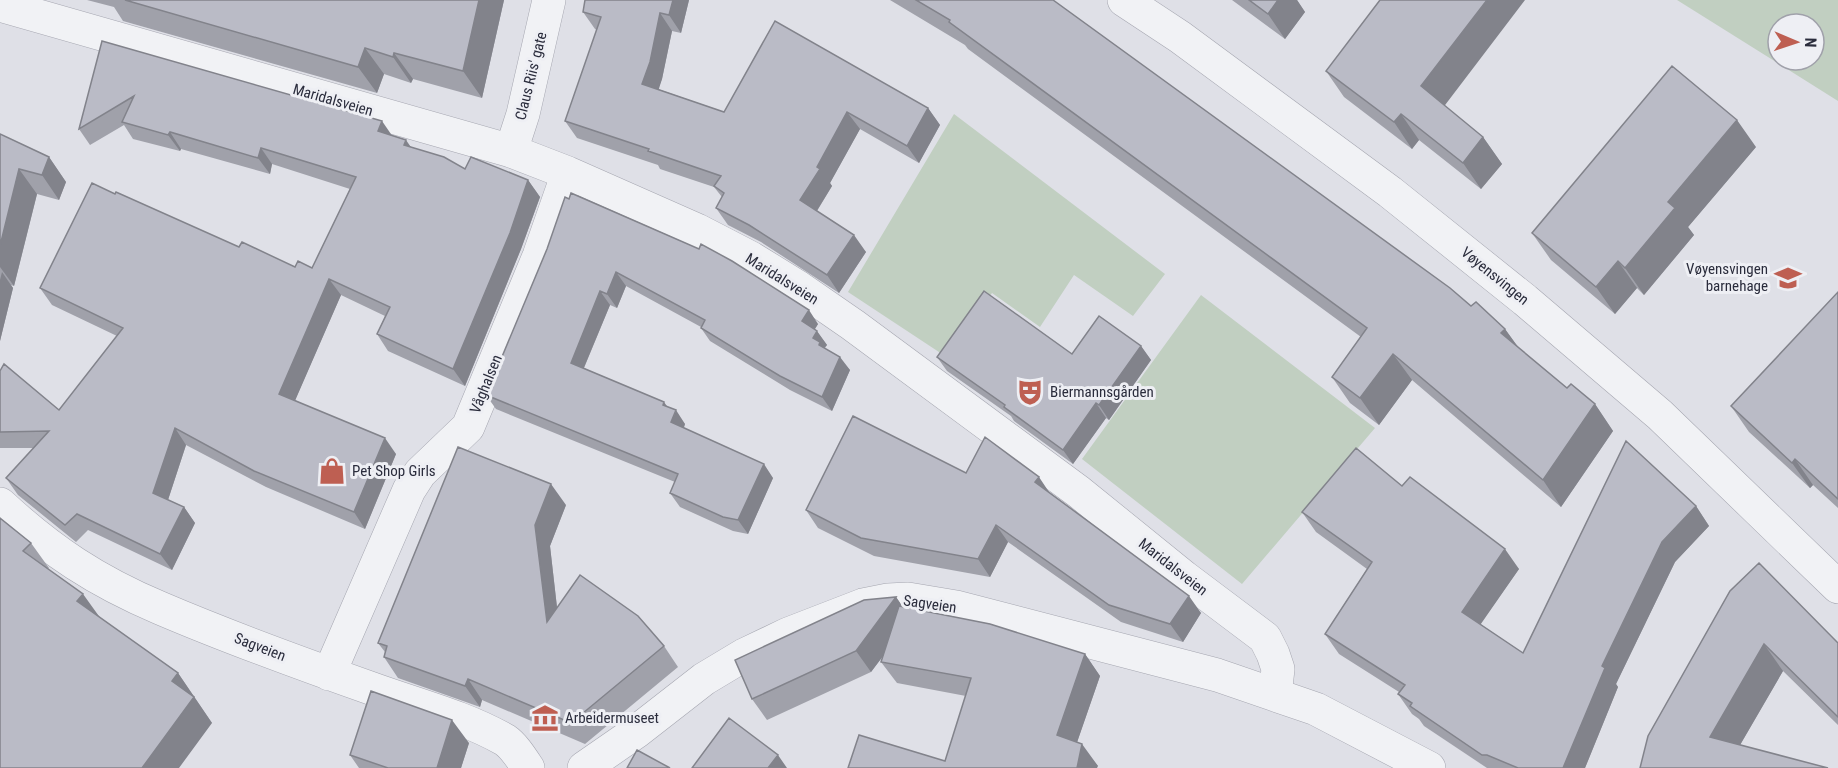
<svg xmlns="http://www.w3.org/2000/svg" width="1838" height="768" viewBox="0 0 1838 768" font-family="'Roboto Condensed',sans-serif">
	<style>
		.green { fill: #c1cfc1; fill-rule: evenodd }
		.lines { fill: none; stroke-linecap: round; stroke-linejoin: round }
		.minor-casing { stroke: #a5a6b0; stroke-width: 34 }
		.minor { stroke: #f1f2f5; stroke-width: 33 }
		.wall { fill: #a0a1aa }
		.shaded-wall { fill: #82838b }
		.building { fill: #babbc6; stroke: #82838b; stroke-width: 1.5 }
		.labels { text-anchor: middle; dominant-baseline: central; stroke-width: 6; stroke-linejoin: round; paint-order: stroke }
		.street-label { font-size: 15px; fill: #2a2c3c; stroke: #eeeff4 }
		.poi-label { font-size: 15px; fill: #2a2c3c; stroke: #eeeff4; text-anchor: start }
	</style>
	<rect width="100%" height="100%" fill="#dfe0e7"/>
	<path class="green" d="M1677,0h161v101zM1778,24h36v36h-36z
		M954,114l211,160 -32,42 -59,-41 -34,52 -48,-34 -47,63 -97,-64z
		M1201,295l174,133 -133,156 -160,-125z"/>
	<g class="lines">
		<defs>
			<path id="minor" d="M1124,0l56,37 210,155 135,108 135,115 178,172
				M0,5l511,146 57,22 129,57 54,28 47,29 55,38 226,167 105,85 81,61 8,16 5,15 -3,26
				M511,151l12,-37 26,-114
				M0,504c51,47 96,77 160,104 70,30 142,56 213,81 44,16 92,28 132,51 9,6 17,19 23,28
				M329,674l80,-184 11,-17 48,-46 71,-171 29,-83
				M584,768l52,-36 68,-53 40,-24 44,-21 75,-29 25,-5 20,-1 48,8 261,68 99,34 113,59"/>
		</defs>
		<use href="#minor" class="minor-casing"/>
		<use href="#minor" class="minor"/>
	</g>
	<path class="wall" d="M87,0h417l-22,98 -69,-19 -2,4 -27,-9 -7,19 -254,-72 -9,-14z
		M689,0l-8,33 -9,-2 -10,48 -4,10 66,23 204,-4 12,17 -21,38 -59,-34 -30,54 2,3 -15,25 49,41 -27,41 -78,-51 -33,-17 -12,-17 6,-11 -8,-10 -54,-18 -2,-4 -81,-27 -12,-17 32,-91 -2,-1 -12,-17z
		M890,0h163l418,306 34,23 14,20 48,39 28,16 18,27 -52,76 -149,-127 -33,45 -29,-22 -18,-26 29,-40 -393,-288 -3,-4z
		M1232,0h65l8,12 -20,27z
		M102,41l290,94 19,12 54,22 63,11 12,17 -19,52 -56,137 -77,-35 -11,-17 8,-18 -44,-21 -46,105 101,54 -31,75 -99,-42 -80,-42 -18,55 16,7 11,16 -23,47 -84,-40 -12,12 -58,-47 -12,-17 28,-30h-34v-77l59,39 58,-74 -65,-31 -12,-17 75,-94 124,53 56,20 17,1 38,-79 -78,-25 -2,10 -89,-25 -1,2 -47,-12 -9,-14 -34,20 -11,-16z
		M1326,71l119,35 38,31 19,27 -21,25 -62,-49 -7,9 -68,-52z
		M0,134l49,23 17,25 -7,18 -22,-6 -23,92 -3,-1 2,3 -13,53z
		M1756,147l-68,80 6,8 -50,60 -7,-7 -22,26 -64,-54 -19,-27z
		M547,249l271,75 -3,5 12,16 -2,3 25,22 -18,41 -42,-21 -80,-49 -9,-13v-1l-75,-41 -9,22 -7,-3 -26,63 83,39 18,17 -1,4 89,50 -25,56 -15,-3 -53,-24 -10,-14 5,-11 -179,-73 -10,-14z
		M1838,292v216l-25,-23 -3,3 -61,-56 -18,-26z
		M1141,346l10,14 -42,60 -3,-2 -33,46 -59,-43 -3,-5 -64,-45 -10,-14 135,-3z
		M966,473l83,19 152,121 -18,29 -62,-20 -113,-80 -18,35 -116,-21 -56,-28 -12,-18z
		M1402,486l117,83 -39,55 43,29 173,-147 13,20 -34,36 -59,122 2,3 -33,81h-98l-63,-42 -5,-7 -7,-5 -14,-20 1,-2 -60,-38 -14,-20 42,-65 -51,-37 -14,-20z
		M566,505l-16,41 7,61 107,39 14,21 -93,77 -103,-44 -2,7 -82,-29 -14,-21 1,-5 -7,-9z
		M0,518l31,25 18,25 -1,1 51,48 79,56 34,50 -212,45z
		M1730,591l108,52v82l-55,-54 -43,74 -100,23z
		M896,597l7,10 182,47 15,22 -23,66 21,24 -153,-5 21,-65 -69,-13 -16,-21 2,-6 -12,16 -104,48 -15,-21z
		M469,743l-8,25h-102l-9,-13z"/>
	<path class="shaded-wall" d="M479,0h25l-22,98 -19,-27z
		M673,0h16l-8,33 -12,-18z
		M1278,0h19l8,12 -20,27 -17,-25z
		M1487,0h38l-86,113 -18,-27z
		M660,13l12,18 -10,48 -7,22 -13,-17z
		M365,48l19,26 -7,19 -19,-26z
		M394,53l19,26 -2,4 -18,-26z
		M928,108l12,17 -21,38 -12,-17z
		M847,112l13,17 -30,54 2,3 -19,31 -13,-17 17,-33z
		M1401,114l18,26 -7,9 -18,-27z
		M1737,120l19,27 -68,80 6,8 -50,60 -19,-27 43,-66z
		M382,121l11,16 -15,-6z
		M170,132l11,17 -1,2 -12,-16z
		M1483,137l19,27 -21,25 -18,-26z
		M406,140l11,16 -13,-11z
		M261,148l11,16 -2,10 -12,-16z
		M49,157l17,25 -7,18 -17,-25z
		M19,169l18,25 -23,92 -14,-19v-21z
		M528,180l12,17 -19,52 -56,137 -12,-17z
		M854,235l12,17 -27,41 -12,-18z
		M1618,261l19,27 -22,26 -19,-27z
		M2,272l11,16 -13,53v-61z
		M616,272l10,14 -9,22 -10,-14z
		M329,279l12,16 -50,115 -12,-16z
		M600,291l10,14 -30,72 -9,-14z
		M809,310l9,14 -7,11 -9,-14z
		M1505,329l19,26 -23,-22z
		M817,331l10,14 -3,3 6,8 -17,-18z
		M1141,346l10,14 -42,60 -10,-15z
		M1393,354l19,26 -33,45 -19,-27z
		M840,357l10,13 -18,41 -10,-14z
		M664,402l10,14 2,-6 9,14 -5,12 -9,-14 -8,-17z
		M1096,403l10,15 -33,46 -10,-14z
		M1595,404l18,27 -52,76 -18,-27z
		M175,428l11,17 -21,64 -12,-16z
		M385,438l11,16 -31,75 -11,-17z
		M1795,459l18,26 -3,3 -18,-25z
		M764,464l9,14 -25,56 -10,-14z
		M1039,477l12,18 -16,-13z
		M551,484l15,21 -16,41 11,97 -14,-21 -12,-97z
		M1696,506l13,20 -34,36 -59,122 2,3 -33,81h-22l39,-102 60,-124z
		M184,507l11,16 -23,47 -12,-16z
		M996,525l12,17 -18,35 -12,-18z
		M1505,549l14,20 -43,62 -14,-19z
		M83,594l18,25 -24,-18z
		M1189,596l12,17 -18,29 -13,-18z
		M896,597l15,22 -40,53 -15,-21z
		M1764,644l19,27 -54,93 -19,-27z
		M1085,654l15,22 -28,81 -15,-22z
		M178,673l34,50 -33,45h-37l30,-87z
		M468,679l14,21 -2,7 -15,-21z
		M452,720l17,23 -8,25h-24z
		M1082,744l16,22 -1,2h-20z
		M778,755l9,13h-19z"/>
	<path class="building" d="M125,0h354l-16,71 -69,-18 -1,4 -28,-9 -7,19z
		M585,0h88l-4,15 -9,-2 -10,49 -8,22 82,28 51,-91 153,87 -21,38 -60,-34 -30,55 3,2 -20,31 54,35 -27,40 -78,-50 -33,-17 8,-15 -10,-7 7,-10 -73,-25 1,-2 -84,-28 36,-104 -18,-5z
		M916,0h137l397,288 21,18 5,-4 29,27 -4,4 66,55 4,-4 24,20 -52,76 -150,-126 -33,44 -28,-21 35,-49 -418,-306 1,-2z
		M1249,0h29l-10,14z
		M1380,0h107l-66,86 62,51 -20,26 -62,-49 -7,8 -68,-51z
		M102,41l280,80 -4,10 28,9 -2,5 40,12 21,12 6,-12 57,23 -18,53 -57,136 -76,-35 13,-27 -61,-28 -50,115 106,44 -31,74 -100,-41 -79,-43 -22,65 31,14 -24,47 -83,-40 -12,11 -59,-47 43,-47 -49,1v-61l4,-7 55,46 64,-82 -83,-40 52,-105 23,11 1,-2 123,55 3,-5 53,25 3,-6 14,7 44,-91 -95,-29 -3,10 -88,-26 -2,3 -46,-13 12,-26 -55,33z
		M1672,66l65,54 -69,82 7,6 -50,60 -7,-7 -22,26 -64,-54z
		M0,134l49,23 -7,18 -23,-6 -19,77z
		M571,193l128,56 2,-5 31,17 77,49 -7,11 15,10 -4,7 7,4 -1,3 21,12 -18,40 -42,-21 -79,-48 4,-8 -89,-48 -9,22 -7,-3 -29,72 93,39 -1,3 13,5 -5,12 93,42 -26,56 -15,-3 -53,-24 8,-19 -192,-79 61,-146 18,-52 4,2z
		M984,291l88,63 27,-38 42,30 -42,59 -3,-2 -33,47 -59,-43 1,-2 -68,-48z
		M1838,292v207l-43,-40 -3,4 -61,-57z
		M853,416l113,57 19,-36 54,40 -4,5 154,114 -19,28 -61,-19 -113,-80 -18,34 -117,-21 -55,-28z
		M1626,441l70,65 -34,36 -60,124 3,2 -42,100h-45l-31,-13h-5l-72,-49 2,-3 -14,-9 7,-9 -80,-51 47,-72 -70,-50 54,-64 46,38 8,-9 95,72 -43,63 61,41z
		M458,447l93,37 -16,41 12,97 33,-47 58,41 26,30 -93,77 -103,-44 -3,7 -81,-29 3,-11 -9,-3z
		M0,518l31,25 -8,8 60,43 -6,7 101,72 -6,8 22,16 -52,71h-142z
		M1759,563l79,80v74l-74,-73 -54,93 118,31h-188l8,-32 82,-145z
		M896,597l-40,54 -104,48 -17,-39 129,-60z
		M899,606l91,18 95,30 -28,81 25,9 -5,24h-229l11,-33 86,26 26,-83 -90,-16z
		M371,691l81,29 -15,48h-49l-38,-13z
		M729,718l49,37 -10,13h-76z
		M637,750l33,18h-43z"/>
	<defs>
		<symbol id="school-bare" viewBox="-9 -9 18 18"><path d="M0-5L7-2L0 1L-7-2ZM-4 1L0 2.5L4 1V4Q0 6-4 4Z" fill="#be5f52" stroke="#eeeff4" stroke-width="2.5" paint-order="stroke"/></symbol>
		<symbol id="theatre-bare" viewBox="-9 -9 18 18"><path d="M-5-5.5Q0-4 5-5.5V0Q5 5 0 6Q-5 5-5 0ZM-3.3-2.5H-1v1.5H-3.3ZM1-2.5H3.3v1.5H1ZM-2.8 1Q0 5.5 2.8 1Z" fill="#be5f52" stroke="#eeeff4" stroke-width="2.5" paint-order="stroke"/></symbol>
		<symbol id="shop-bare" viewBox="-9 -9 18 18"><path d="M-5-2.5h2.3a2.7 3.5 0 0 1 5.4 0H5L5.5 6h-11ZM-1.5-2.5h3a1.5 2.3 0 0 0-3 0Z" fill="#be5f52" stroke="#eeeff4" stroke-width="2.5" paint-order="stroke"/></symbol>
		<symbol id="museum-bare" viewBox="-9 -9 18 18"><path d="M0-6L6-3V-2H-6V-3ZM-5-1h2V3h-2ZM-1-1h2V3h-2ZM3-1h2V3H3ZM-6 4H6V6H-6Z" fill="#be5f52" stroke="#eeeff4" stroke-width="2.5" paint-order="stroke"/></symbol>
	</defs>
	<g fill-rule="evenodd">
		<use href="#school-bare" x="1769" y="259" width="38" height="38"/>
		<use href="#theatre-bare" x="1011" y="373" width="38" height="38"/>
		<use href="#shop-bare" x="313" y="452" width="38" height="38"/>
		<use href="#museum-bare" x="526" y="699" width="38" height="38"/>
	</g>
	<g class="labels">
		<g class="street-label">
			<text transform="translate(531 76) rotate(-76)">Claus Riis' gate</text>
			<text transform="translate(333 100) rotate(16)">Maridalsveien</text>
			<text transform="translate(1495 276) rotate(39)">Vøyensvingen</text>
			<text transform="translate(782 279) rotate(32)">Maridalsveien</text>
			<text transform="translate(486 384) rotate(-68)">Våghalsen</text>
			<text transform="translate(1173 567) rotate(38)">Maridalsveien</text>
			<text transform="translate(930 604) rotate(8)">Sagveien</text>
			<text transform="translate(260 647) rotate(21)">Sagveien</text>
		</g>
		<g class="poi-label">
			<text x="1768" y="269" text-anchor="end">Vøyensvingen<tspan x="1768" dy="17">barnehage</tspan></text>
			<text x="1050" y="392">Biermannsgården</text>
			<text x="352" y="471">Pet Shop Girls</text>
			<text x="565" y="718">Arbeidermuseet</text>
		</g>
	</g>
	<g transform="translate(1796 42) rotate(92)"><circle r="28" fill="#eeeff4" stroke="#a0a1aa" stroke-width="1.5"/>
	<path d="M0-4.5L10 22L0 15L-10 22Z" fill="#be5f52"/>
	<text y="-9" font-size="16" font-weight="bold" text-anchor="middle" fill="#2a2c3c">N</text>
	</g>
</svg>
